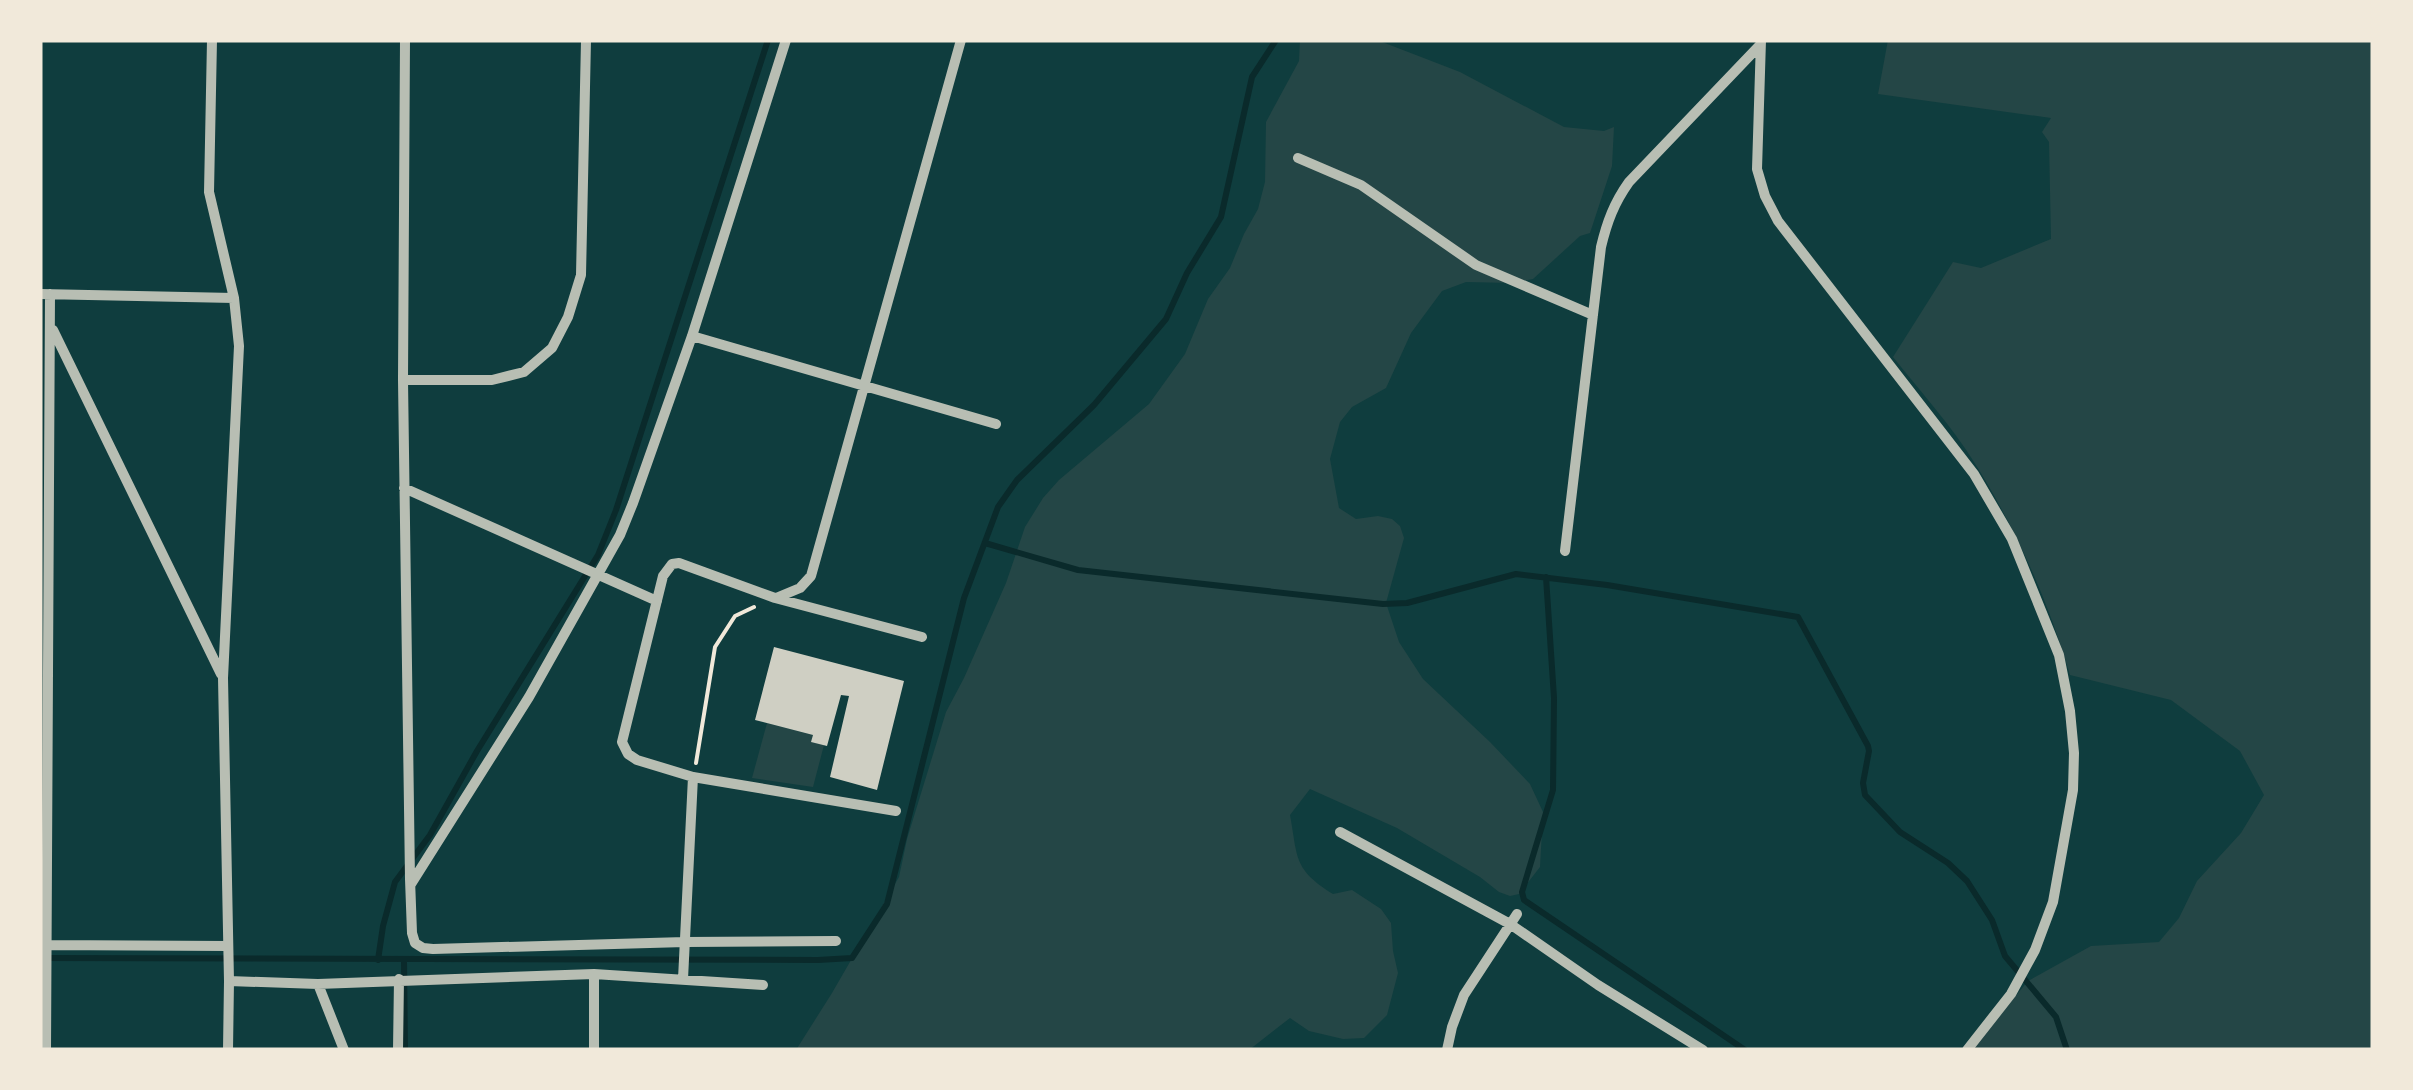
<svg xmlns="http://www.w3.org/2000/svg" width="2413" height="1090" viewBox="0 0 2413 1090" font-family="'Alegreya Sans',sans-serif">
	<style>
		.green { fill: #244646 }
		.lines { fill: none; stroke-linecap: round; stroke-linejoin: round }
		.stream { stroke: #0a2a2b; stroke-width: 6 }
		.building { fill: #cfcfc3 }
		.path { stroke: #f1e9da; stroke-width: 4 }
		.minor { stroke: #b8beb3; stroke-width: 10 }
	</style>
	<rect width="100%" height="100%" fill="#0f3d3e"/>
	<path class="green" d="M1300,40h77l83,32 104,55 40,4 10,-4 -2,39 -22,67 -10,3 -47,43 -21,4 -46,-1 -24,9 -31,42 -25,55 -34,19 -12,15 -10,37 9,49 17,11 22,-3 14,3 8,7 4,12 -18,65 13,39 24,37 67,63 40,42 13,28 -3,55 -21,27 -9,2 -11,-4 -19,-15 -83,-49 -87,-39 -20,26c8,43 3,54 43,79l19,-4 29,19 10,14 2,28 5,22 -11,42 -23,23 -21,1 -34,-8 -19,-13 -41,32h-453l36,-57 67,-116 8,-38 39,-127 18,-34 42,-95 19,-56 18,-29 16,-18 90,-76 36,-50 23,-55 22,-31 14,-34 14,-25 7,-27 1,-60 33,-61z
		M1888,40h485v1010h-402l57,-69 63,-35 68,-4 20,-24 18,-37 44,-48 23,-38 -24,-44 -69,-51 -101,-25c-22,-75 -54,-146 -96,-213 -23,-37 -54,-71 -81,-105l60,-95 28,6 70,-29 -2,-97 -7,-10 9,-14 -173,-24z
		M767,723l46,12 -1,7 12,3 -11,42 -61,-9z"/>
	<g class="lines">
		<path class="stream" d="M985,543l93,27 305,34 24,-1 109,-29 91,11 191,32 70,129 1,5 -6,32 2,12 35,37 48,31 19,18 25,39 13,36 51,61 11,33
			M1546,577l8,121 -1,92 -31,102 2,8 221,150
			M40,958l778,2 34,-2 35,-54 77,-306 34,-91 19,-27 77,-75 72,-86 21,-46 34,-56 31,-140 24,-37
			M378,960l5,-34 12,-44 35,-47 47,-84 121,-196 18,-45 152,-470
			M404,960l1,90"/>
	</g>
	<path class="building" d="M774,647l130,34 -27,109 -47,-13 19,-81 -8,-1 -14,51 -16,-4 2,-7 -58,-15z"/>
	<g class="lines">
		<path class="path" d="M696,763l19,-116 20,-31 19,-9"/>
		<path class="minor" d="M212,40l-3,152 25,106 5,48 -16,332 6,303 -1,69
			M405,40l-2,340 7,499 2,54 3,10 8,5 10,1 252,-7 151,-1
			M1761,40l-4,129 8,27 13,25 196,253 38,65 47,116 11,56 4,42 -1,37 -20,112 -18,48 -24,44 -44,56
			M1298,158l63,27 115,80 117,50
			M40,294l194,4
			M53,330l168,344
			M692,336l304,88
			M403,380h89l32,-8 28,-24 16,-31 13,-42 5,-235
			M404,488l253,113
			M1565,551l36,-304c6,-25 13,-44 28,-65l131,-137
			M776,598l24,-10 11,-12 150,-536
			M896,811l-203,-34 -56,-17 -9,-6 -6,-12 41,-166 9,-12 7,-1 96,35 147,39
			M1340,832l170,92 88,61 105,65
			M411,884l118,-187 91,-162 13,-32 59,-167 94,-296
			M44,945l184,1
			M594,974v76
			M683,979l10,-202
			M229,981l89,3 276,-10 169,11
			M318,984l26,66
			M46,1050l4,-756
			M398,1050l1,-71
			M1447,1050l5,-23 12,-32 53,-81"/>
	</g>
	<rect width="2413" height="1090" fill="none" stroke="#f1e9da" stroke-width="85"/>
</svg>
